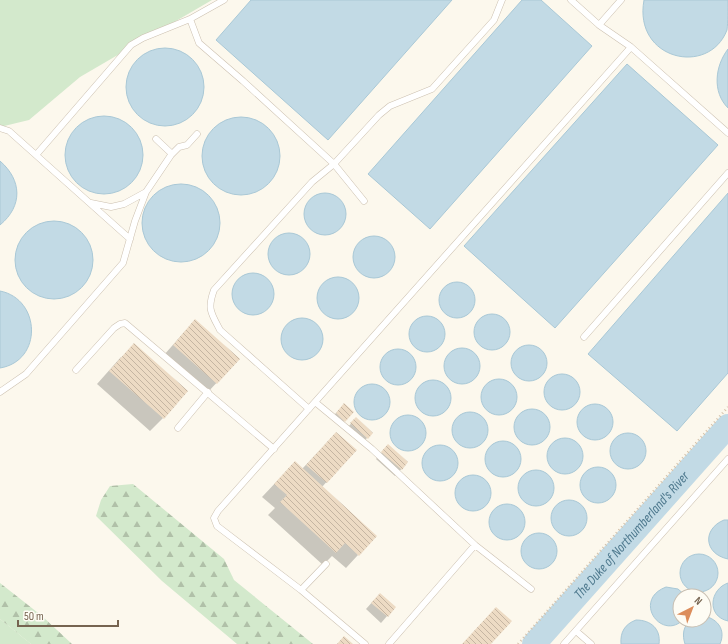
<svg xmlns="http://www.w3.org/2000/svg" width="728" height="644" viewBox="0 0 728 644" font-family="'Sofia Sans Condensed',sans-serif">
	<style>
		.green { fill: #d3e9cc }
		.forest { fill: url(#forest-firs) }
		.water { fill: #c2dae5; stroke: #a9c8d6 }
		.shadow { fill: #0003 }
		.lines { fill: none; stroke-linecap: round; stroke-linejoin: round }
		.river { stroke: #c2dae5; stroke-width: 24 }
		.building { fill: url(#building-back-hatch) }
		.lane-casing { stroke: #ccc0b0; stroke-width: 7 }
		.path { stroke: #d5c1a9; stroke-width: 2.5; stroke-dasharray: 1 3; stroke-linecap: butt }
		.lane { stroke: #fff; stroke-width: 6 }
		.labels { text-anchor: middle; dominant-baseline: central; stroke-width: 3; stroke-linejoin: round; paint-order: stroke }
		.water-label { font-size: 14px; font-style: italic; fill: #4e798e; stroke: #fefcf4 }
	</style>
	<defs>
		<pattern id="forest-firs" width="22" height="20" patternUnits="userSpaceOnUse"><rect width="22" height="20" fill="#d3e9cc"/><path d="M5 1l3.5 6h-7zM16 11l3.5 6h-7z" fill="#b0c0a8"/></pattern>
		<pattern id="building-back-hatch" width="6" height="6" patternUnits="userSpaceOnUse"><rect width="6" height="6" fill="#eddbc4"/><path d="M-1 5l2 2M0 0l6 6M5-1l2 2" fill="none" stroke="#c5b5a2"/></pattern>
	</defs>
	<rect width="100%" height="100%" fill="#fcf8ed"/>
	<path class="green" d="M0,0h212l-132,77 -51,43 -29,7z
		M0,619l31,25h-31z"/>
	<path class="forest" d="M133,484l91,75 10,21 79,64h-76l-75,-63 -66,-65 5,-16 9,-14z
		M0,583l42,33 30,28h-41l-31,-25z"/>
	<path class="water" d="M251,0h201l-124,140 -112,-100z
		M522,0h19l51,46 -162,183 -62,-55z
		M644,0h84c0,9 0,22 -1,30 -18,47 -94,30 -83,-30z
		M126 87a39 39 0 1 1 78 0a39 39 0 1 1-78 0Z
		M728,49v59c-16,-16 -13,-42 0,-59z
		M627,64l91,81 -163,183 -91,-82z
		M65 155a39 39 0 1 1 78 0a39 39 0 1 1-78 0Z
		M202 156a39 39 0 1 1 78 0a39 39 0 1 1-78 0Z
		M0,161c22,19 23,45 0,64z
		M142 223a39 39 0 1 1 78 0a39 39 0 1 1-78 0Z
		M304 214a21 21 0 1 1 42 0a21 21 0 1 1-42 0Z
		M728,193v180l-51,58 -89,-77z
		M15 260a39 39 0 1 1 78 0a39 39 0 1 1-78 0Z
		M268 254a21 21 0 1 1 42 0a21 21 0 1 1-42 0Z
		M353 257a21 21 0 1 1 42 0a21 21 0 1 1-42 0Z
		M232 294a21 21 0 1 1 42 0a21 21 0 1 1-42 0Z
		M317 298a21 21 0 1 1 42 0a21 21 0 1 1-42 0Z
		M439 300a18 18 0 1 1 36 0a18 18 0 1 1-36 0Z
		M0,291c41,8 43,70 0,77z
		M474 332a18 18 0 1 1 36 0a18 18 0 1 1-36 0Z
		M409 334a18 18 0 1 1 36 0a18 18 0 1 1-36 0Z
		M281 339a21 21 0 1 1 42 0a21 21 0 1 1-42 0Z
		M511 363a18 18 0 1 1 36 0a18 18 0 1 1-36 0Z
		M444 366a18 18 0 1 1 36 0a18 18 0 1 1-36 0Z
		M380 367a18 18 0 1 1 36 0a18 18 0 1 1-36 0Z
		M544 392a18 18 0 1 1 36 0a18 18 0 1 1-36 0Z
		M481 397a18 18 0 1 1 36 0a18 18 0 1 1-36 0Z
		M415 398a18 18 0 1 1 36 0a18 18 0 1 1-36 0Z
		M354 402a18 18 0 1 1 36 0a18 18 0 1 1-36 0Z
		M577 422a18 18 0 1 1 36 0a18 18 0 1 1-36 0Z
		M514 427a18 18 0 1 1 36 0a18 18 0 1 1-36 0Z
		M452 430a18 18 0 1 1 36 0a18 18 0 1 1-36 0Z
		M390 433a18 18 0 1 1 36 0a18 18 0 1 1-36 0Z
		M610 451a18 18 0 1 1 36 0a18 18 0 1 1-36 0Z
		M547 456a18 18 0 1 1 36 0a18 18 0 1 1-36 0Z
		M485 459a18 18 0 1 1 36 0a18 18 0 1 1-36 0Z
		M422 463a18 18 0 1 1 36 0a18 18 0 1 1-36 0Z
		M580 485a18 18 0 1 1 36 0a18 18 0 1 1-36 0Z
		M518 488a18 18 0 1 1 36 0a18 18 0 1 1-36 0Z
		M455 493a18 18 0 1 1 36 0a18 18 0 1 1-36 0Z
		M551 518a18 18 0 1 1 36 0a18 18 0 1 1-36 0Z
		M489 522a18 18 0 1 1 36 0a18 18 0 1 1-36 0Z
		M724,520h4v39c-24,-5 -26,-30 -4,-39z
		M521 551a18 18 0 1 1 36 0a18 18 0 1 1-36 0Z
		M680 573a19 19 0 1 1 38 0a19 19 0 1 1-38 0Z
		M728,583v38c-22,-5 -18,-32 0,-38z
		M666,587l12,2 8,7h-6v24h3c-22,21 -51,-20 -17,-33z
		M704,616c14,3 22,14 16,28h-35c-3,-9 -2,-18 6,-24h13z
		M636,620c15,0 25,9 23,24h-38c-1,-12 4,-20 15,-24z"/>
	<path class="shadow" d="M186,330l53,29 -32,34 -43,-38z
		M121,357l42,61 -13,13 -53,-47z
		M344,405l8,7 -11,12 -8,-8z
		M356,418l16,15 -8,8 -16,-14z
		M336,433l19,17 -33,37 36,68 -12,13 -14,-12 -9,9 -55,-50 7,-7 -13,-11 33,-35 7,7z
		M382,452l25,11 -12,13 -19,-17z
		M374,600l21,7 -14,16 -15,-14z"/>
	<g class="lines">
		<path class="river" id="s1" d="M534,644l194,-218"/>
	</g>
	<path class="building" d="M195,319l45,40 -23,25 -44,-39z
		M134,343l54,48 -24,28 -55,-48z
		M344,403l10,9 -9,10 -9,-9z
		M356,417l17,16 -5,6 -18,-16z
		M336,432l21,18 -30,33 -21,-18z
		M388,444l20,18 -6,8 -21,-18z
		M295,461l82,75 -18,20 -14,-13 -9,10 -56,-51 7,-7 -13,-11z
		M380,593l16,14 -8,10 -17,-14z
		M496,607l16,14 -21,23h-29z
		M344,636l9,8h-16z"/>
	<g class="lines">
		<defs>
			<path id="lane" d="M571,0l28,25
				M621,0l-22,25 32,22 97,86
				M190,19l9,24 44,38 91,83 30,37
				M0,128l9,3 121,108
				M156,139l16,15
				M36,155l95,-110 12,-7 47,-19 34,-19
				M91,203l20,4 13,-3 22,-12 25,-37 8,-8 8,-2 10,-11
				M584,337l144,-164
				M76,370l38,-42 6,-4 5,-1 149,126
				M0,392l26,-18 97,-111 12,-42 11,-29
				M315,402l57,47 103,96 56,44
				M309,409l-89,-79c-9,-17 -13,-21 -6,-40l98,-108 22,-18 45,-49 11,-9 42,-17 62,-69 8,-20
				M178,428l30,-36
				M301,590l25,-26
				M576,631l15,13
				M365,644l-64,-54 -84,-64 -3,-8 4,-7 413,-464
				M389,644l86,-99
				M564,644l164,-185"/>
		</defs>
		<use href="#lane" class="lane-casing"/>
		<path class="path" d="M518,644l210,-237"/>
		<use href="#lane" class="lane"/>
	</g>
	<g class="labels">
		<g class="water-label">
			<text stroke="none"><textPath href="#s1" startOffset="146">The Duke of Northumberland's River</textPath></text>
		</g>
	</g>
	<g transform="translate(692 608) rotate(42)"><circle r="19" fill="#fefcf4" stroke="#c8bfb2"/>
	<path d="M0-3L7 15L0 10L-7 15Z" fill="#dc8d5c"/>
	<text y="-6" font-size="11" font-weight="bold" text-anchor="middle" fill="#766450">N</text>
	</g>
	<path d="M18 620v6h100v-6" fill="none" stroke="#766450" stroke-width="2"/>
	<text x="24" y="620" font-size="12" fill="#766450" stroke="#fefcf4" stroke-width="3" paint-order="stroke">50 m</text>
</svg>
